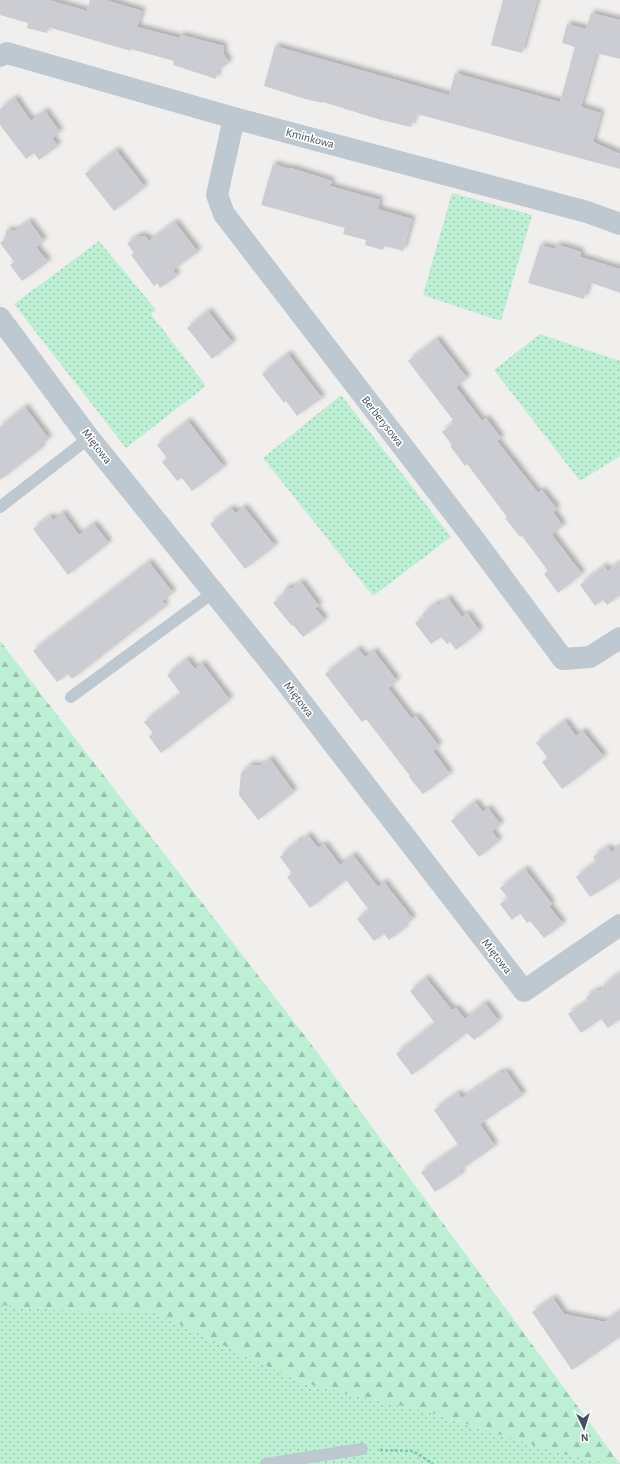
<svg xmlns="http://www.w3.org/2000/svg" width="620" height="1464" viewBox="0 0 620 1464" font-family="'Alegreya Sans',sans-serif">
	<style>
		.grass { fill: url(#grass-dots) }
		.forest { fill: url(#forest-firs) }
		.building { fill: #cbcdd3; filter: url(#shadow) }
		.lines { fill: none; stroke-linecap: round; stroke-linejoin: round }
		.path { stroke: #73cea7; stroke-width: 2.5; stroke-dasharray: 3 2; stroke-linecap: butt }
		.lane { stroke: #bec8d1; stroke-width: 12 }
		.street { stroke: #bec8d1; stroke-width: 22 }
		.labels { text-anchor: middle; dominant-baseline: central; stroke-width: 3.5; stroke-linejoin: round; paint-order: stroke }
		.street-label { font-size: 12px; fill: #46505c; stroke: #fff }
	</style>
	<defs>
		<pattern id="grass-dots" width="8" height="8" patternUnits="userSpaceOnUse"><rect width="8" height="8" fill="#bcefd3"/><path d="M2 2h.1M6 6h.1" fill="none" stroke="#9bc4ae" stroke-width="1.8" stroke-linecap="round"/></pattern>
		<pattern id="forest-firs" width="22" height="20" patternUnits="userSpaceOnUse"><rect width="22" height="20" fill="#bcefd3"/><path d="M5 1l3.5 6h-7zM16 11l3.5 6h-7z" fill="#9bc4ae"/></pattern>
		<filter id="shadow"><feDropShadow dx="3.5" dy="-3.5" stdDeviation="2" flood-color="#0004"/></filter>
	</defs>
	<rect width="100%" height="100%" fill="#f1eeee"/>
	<path class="grass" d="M452,193l80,22 -31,106 -78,-26z
		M99,241l57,69 -5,4 55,72 -80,62 -112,-144z
		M540,334l80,27v95l-40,25 -86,-111z
		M341,395l110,142 -78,59 -110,-138z
		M0,1305l59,5 93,1 148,71 132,31 120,38 55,13h-607z"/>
	<path class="forest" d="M0,641l311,403 309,420h-13l-55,-13 -120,-38 -132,-31 -148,-71 -93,-1 -59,-5z"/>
	<path class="building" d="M0,0h49l38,11 3,-11h16l36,11 -5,16 43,11 1,-3 43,11 -1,6 6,11 -11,7 -2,9 -43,-14 1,-4 -43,-12v2l-83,-24 -1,6 -20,-5 1,-5 -28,-8z
		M503,0h34l-15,53 -31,-8z
		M591,13l29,7v39l-24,-6 -15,54 20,6 -8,29 27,12v15l-203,-55 -1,4h-2l-3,9 -30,-7 -58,-18v1l-18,-4 -41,-13 11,-40 174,49 6,-22 105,29 15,-55 -13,-4 5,-19 19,5z
		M15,98l16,23 14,-10 15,21 -8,6 6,8 -19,14 -5,-7 -8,6 -26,-34v-16z
		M116,150l29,37 -31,24 -29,-37z
		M273,164l17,5 1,-1 41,13 -2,5 50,14 -2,9 34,10 -9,32 -19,-5 -1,4 -18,-5 1,-5 -23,-6 2,-6 -84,-23z
		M29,221l15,20 -8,6 12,15 -26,19 -12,-16 4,-3 -14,-19 5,-4 1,-9 9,1z
		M175,222l23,30 -25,18 4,6 -17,12 -3,-5 -3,3 -23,-31 3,-2 -7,-10 11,-7h7l4,5z
		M540,245l15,4 2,-4 12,3 12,4 -1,5 40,12v24l-31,-11 -5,17 -56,-16z
		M208,311l25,32 -21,16 -25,-31z
		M437,339l30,39 -11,9 26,34 4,-3 15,20 -4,3 41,52 4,-3 15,19 -4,3 10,14 -11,8 1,2 29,38 -24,19 -14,-19 4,-3 -26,-35 -2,1 -15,-19 2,-1 -40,-53 -2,2 -15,-20 2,-1 -10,-13 11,-9 -2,-2 2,-1 -45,-59z
		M288,354l34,44 -25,18 -11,-15 -2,2 -22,-29z
		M25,407l24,32 -9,6 2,3 -42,32v-53z
		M188,421l36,46 -32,24 -10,-13 -5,3 -7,-9 -8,-10 5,-4 -10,-13z
		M244,507l31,39 -30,23 -35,-45 21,-16 5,5z
		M63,513l16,22 15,-11 15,19 -41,32 -35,-46 17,-13 3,4z
		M149,562l24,31 -11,8 4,5 -94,73 -4,-5 -11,8 -24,-31z
		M620,562v33l-13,10 -4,-5 -8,6 -15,-21 24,-19 4,5z
		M301,582l18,24 -4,2 10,12 -22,17 -10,-12 -1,1 -19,-23 10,-8 2,-7h7z
		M448,598l14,19 5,-4 13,18 -24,19 -6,-8 -3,2 -6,-7 -10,7 -16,-21 9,-6 -2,-3 15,-11 2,2z
		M358,649l7,8 9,-6 23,30 -9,7 24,31 4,-3 23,30 -6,5 17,23 -27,20 -14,-17 1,-1 -44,-57 -4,3 -37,-48z
		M187,659l8,10 7,-6 28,37 -69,53 -12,-16 4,-4 -9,-11 37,-28 -14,-19z
		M565,721l11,15 7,-5 21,26 -42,32 -20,-27 6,-4 -12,-15z
		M270,759l24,33 -36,28 -19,-25 2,-22 10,-8 9,1z
		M475,802l8,10 5,-4 13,17 -9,6 7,10 -20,16 -28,-36z
		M308,835l10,13 6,-4 16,21 13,-10 25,32 6,-5 29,37 -7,5 -2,5 -15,11 -5,-6 -10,7 -17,-22 12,-9 -23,-30 -36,28 -23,-31 5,-4 -12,-16 3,-2 -1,-1 17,-14 1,2z
		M620,846v32l-30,19 -14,-20 20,-15 -3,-5 15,-10 3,5z
		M525,869l27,35 -3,2 14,18 -19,14 -14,-17 -3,2 -7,-10 -8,7 -12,-16 8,-6 -8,-10z
		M620,973v46l-12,9 -7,-9 -20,14 -13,-19 20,-13 -2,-4 9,-6 6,-1 4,-6z
		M426,978l26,32 4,-2 9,11 20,-16 14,18 -25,19 -7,-7 -55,42 -16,-21 39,-31 -25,-32z
		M506,1071l17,24 -43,29 15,22 -36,25 3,3 -27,18 -14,-20 38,-26 -25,-36 24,-17 4,5 39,-26 1,2z
		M553,1298l11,16 41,8 15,-11v26l-48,33 -40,-58z"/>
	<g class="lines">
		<path class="path" d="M380,1450l33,1 20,13"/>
		<path class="lane" d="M0,507l89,-69
			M71,697l143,-105
			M266,1464l96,-15"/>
		<path class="street" d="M0,56l7,-3 227,65 353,94 33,12
			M234,118l-17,77 7,19 246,320 93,125 27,-2 30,-19
			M0,318l89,120 193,239 242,314 96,-66"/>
	</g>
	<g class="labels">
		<g class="street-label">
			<text transform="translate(310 138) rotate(15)">Kminkowa</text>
			<text transform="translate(383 421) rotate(52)">Berberysowa</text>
			<text transform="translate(97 446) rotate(52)">Miętowa</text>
			<text transform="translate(299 699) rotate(52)">Miętowa</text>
			<text transform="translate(497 956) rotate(52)">Miętowa</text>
		</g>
	</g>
	<g transform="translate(584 1428) rotate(176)" stroke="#ffffff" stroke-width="3" paint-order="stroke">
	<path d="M0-3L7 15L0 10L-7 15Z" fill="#46505c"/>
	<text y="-6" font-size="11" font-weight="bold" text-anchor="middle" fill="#46505c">N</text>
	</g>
</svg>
